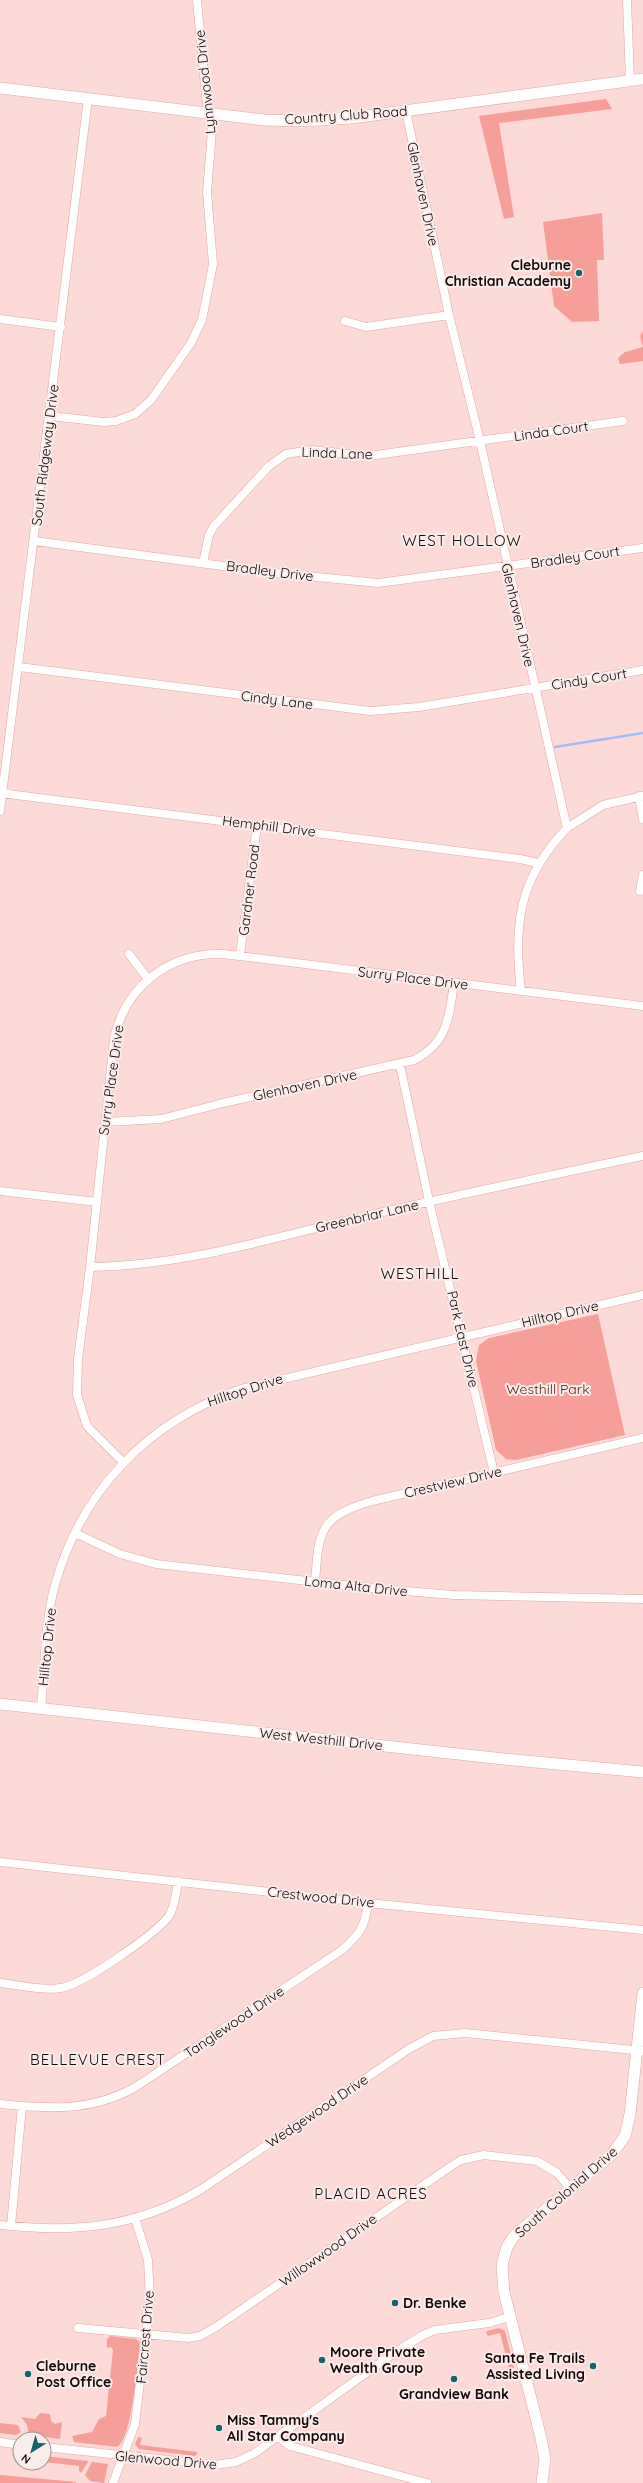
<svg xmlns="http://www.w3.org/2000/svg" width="643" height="2483" viewBox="0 0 643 2483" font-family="Quicksand,sans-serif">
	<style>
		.green { fill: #f69f98 }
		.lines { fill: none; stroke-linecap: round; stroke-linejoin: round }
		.stream { stroke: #a1bdf7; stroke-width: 2.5 }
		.street-casing { stroke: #dea8a3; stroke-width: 9 }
		.secondary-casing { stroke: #dea8a3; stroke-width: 12 }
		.street { stroke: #fff; stroke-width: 8 }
		.secondary { stroke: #fff; stroke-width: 11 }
		.poi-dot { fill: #15636b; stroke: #f9edec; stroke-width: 1.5 }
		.labels { text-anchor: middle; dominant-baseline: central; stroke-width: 4; stroke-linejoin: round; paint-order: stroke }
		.street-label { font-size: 14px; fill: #190706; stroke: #f9edec }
		.poi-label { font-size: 14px; font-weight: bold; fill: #190706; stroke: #f9edec; text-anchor: start }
		.park-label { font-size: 14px; fill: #621718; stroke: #f9edec }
		.neighbourhood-label { font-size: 15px; letter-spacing: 1px; fill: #190706; stroke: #f9edec }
	</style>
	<rect width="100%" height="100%" fill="#fddad7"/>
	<path class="green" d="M606,99l6,10 -113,14 15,94 -10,2 -25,-103z
		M602,213l2,47h-7l2,61 -27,1 -18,-16 -11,-84z
		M643,331v30l-23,3 -2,-6 7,-6 18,-5 -3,-11z
		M598,1314l27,121 -109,25 -10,-1 -10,-9 -20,-89 3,-16 10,-7z
		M499,2328l6,3 9,36 -1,2 -10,3 6,-4 -9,-35 -12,3 -2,-3 1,-2z
		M110,2336l26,3 4,3c-2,18 -8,98 -23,105l-43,-5 -2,-6 20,-4 7,-13 7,-3 7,-66 -2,-3 -4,1v-9z
		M40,2413l10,1 1,7 4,3 7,-2 -2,17 -31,-4 -2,-10 -6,-8 14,2z
		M0,2423l18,2 3,7 -5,3 -16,-2z
		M138,2437l4,1 -2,7 57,7v2l-2,2 -56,-7 -4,-5z
		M44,2456l44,5v1l-7,11 -2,-2v-5l-35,-4z
		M92,2462l16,2 -4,19 -14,-2 -5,-6z
		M0,2475l76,7v1h-76z"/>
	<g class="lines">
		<path class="stream" d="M555,747l88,-14"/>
		<defs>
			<path id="street" d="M627,0l3,81
				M406,111l43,204 31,126 87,387c-48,50 -54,96 -46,163
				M0,319l61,8
				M345,321l21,6 83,-12
				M50,416l54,6 12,-1 19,-7 16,-14 40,-57 11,-23 11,-56 -6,-72 5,-61 -6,-35 -9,-96
				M34,541l242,32 102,10 265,-35
				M203,563l6,-28 5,-9 55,-60 17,-12 25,-4 58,6 14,-2 240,-33
				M19,667l351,44 49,-4 224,-37
				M0,793l520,66 18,4
				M639,796l4,23
				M0,811l88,-713
				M567,828l36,-23 40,-9
				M640,891l3,-16
				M129,954l19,25
				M240,955l17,-130
				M400,1065l29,136 65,272
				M105,1122l56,-3 62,-16 191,-43c34,-17 35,-43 40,-77
				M0,1191l97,11
				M90,1267c91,-1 179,-28 267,-49 95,-22 190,-42 286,-62
				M123,1462l-36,-36 -10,-31 1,-36 12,-92 24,-228c11,-52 55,-87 109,-85l420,52
				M75,1533l45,21 36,10 224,25 74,6 189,4
				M315,1582c4,-52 4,-65 57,-81l271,-63
				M41,1708c4,-40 3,-84 14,-123 27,-96 93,-163 186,-196l402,-94
				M0,1862l368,41 275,27
				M0,1983c19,2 41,8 61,5 21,-3 95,-54 108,-72 6,-10 7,-23 9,-35
				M0,2104c49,5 89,8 134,-16l208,-138c18,-16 23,-23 26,-47
				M0,2225c74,8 135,3 200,-35l209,-141 24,-13 32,-3 178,18
				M11,2226l11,-120
				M78,2328l110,10 12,-2 16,-9 234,-160 11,-7 23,-5 53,6 20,12 13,15
				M277,2436l13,10 137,37
				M0,2442l20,3
				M44,2447l171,18 21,-3 19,-9 139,-100 29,-18 12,-5 54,-7 20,-6
				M113,2483l22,-59 15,-125 -2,-39 -13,-42"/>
			<path id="secondary" d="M0,88l264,32 38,1 50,-3 291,-39
				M0,1704l504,55 139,13
				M542,2483l3,-24 -4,-21 -37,-146 -2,-27 5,-18 7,-11 98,-82 13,-18 5,-22 13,-121"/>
		</defs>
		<use href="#street" class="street-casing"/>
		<use href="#secondary" class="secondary-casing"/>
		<use href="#street" class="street"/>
		<use href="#secondary" class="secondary"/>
	</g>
	<g class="poi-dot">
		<circle cx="579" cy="273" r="4"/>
		<circle cx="395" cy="2303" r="4"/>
		<circle cx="322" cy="2360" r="4"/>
		<circle cx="593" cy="2366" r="4"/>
		<circle cx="28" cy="2374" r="4"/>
		<circle cx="454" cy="2379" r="4"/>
		<circle cx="219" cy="2428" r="4"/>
	</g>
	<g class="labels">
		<g class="street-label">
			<text transform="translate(205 82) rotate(-96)">Lynnwood Drive</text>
			<text transform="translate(346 115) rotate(-4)">Country Club Road</text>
			<text transform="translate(423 194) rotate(78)">Glenhaven Drive</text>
			<text transform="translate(551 431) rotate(-8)">Linda Court</text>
			<text transform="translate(337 453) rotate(2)">Linda Lane</text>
			<text transform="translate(45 455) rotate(-83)">South Ridgeway Drive</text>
			<text transform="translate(575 557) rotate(-8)">Bradley Court</text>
			<text transform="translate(270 571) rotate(7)">Bradley Drive</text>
			<text transform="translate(518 615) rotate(77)">Glenhaven Drive</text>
			<text transform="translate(589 679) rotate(-9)">Cindy Court</text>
			<text transform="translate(277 700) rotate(7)">Cindy Lane</text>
			<text transform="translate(269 826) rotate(7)">Hemphill Drive</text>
			<text transform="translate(249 890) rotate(-83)">Gardner Road</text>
			<text transform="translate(413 978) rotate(7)">Surry Place Drive</text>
			<text transform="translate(111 1080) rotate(-82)">Surry Place Drive</text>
			<text transform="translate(305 1085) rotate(-12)">Glenhaven Drive</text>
			<text transform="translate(367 1216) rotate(-13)">Greenbriar Lane</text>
			<text transform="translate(560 1314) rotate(-13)">Hilltop Drive</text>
			<text transform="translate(463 1339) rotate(77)">Park East Drive</text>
			<text transform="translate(245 1390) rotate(-18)">Hilltop Drive</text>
			<text transform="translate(453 1482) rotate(-13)">Crestview Drive</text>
			<text transform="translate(356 1586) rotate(6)">Loma Alta Drive</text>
			<text transform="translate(47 1647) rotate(-84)">Hilltop Drive</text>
			<text transform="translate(321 1739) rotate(6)">West Westhill Drive</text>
			<text transform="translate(321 1897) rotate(6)">Crestwood Drive</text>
			<text transform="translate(234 2022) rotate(-34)">Tanglewood Drive</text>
			<text transform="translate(317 2111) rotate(-34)">Wedgewood Drive</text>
			<text transform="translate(566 2192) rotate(-41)">South Colonial Drive</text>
			<text transform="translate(328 2250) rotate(-35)">Willowwood Drive</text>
			<text transform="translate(145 2337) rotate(-85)">Faircrest Drive</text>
			<text transform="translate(166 2460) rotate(5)">Glenwood Drive</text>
		</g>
		<g class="poi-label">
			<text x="571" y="265" text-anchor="end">Cleburne<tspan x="571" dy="16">Christian Academy</tspan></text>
			<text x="403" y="2303">Dr. Benke</text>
			<text x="330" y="2352">Moore Private<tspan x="330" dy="16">Wealth Group</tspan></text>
			<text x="585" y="2358" text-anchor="end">Santa Fe Trails<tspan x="585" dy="16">Assisted Living</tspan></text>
			<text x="36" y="2366">Cleburne<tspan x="36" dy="16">Post Office</tspan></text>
			<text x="454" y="2394" text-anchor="middle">Grandview Bank</text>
			<text x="227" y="2420">Miss Tammy's<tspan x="227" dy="16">All Star Company</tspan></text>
		</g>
		<g class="park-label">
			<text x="548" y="1389">Westhill Park</text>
		</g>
		<g class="neighbourhood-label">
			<text x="462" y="540">WEST HOLLOW</text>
			<text x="420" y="1273">WESTHILL</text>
			<text x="98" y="2059">BELLEVUE CREST</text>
			<text x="371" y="2193">PLACID ACRES</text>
		</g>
	</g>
	<g transform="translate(32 2451) rotate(217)"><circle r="19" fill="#f9edec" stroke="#9f9190"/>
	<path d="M0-3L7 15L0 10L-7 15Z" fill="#15636b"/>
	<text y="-6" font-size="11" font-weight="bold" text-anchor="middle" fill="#190706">N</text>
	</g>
</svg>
